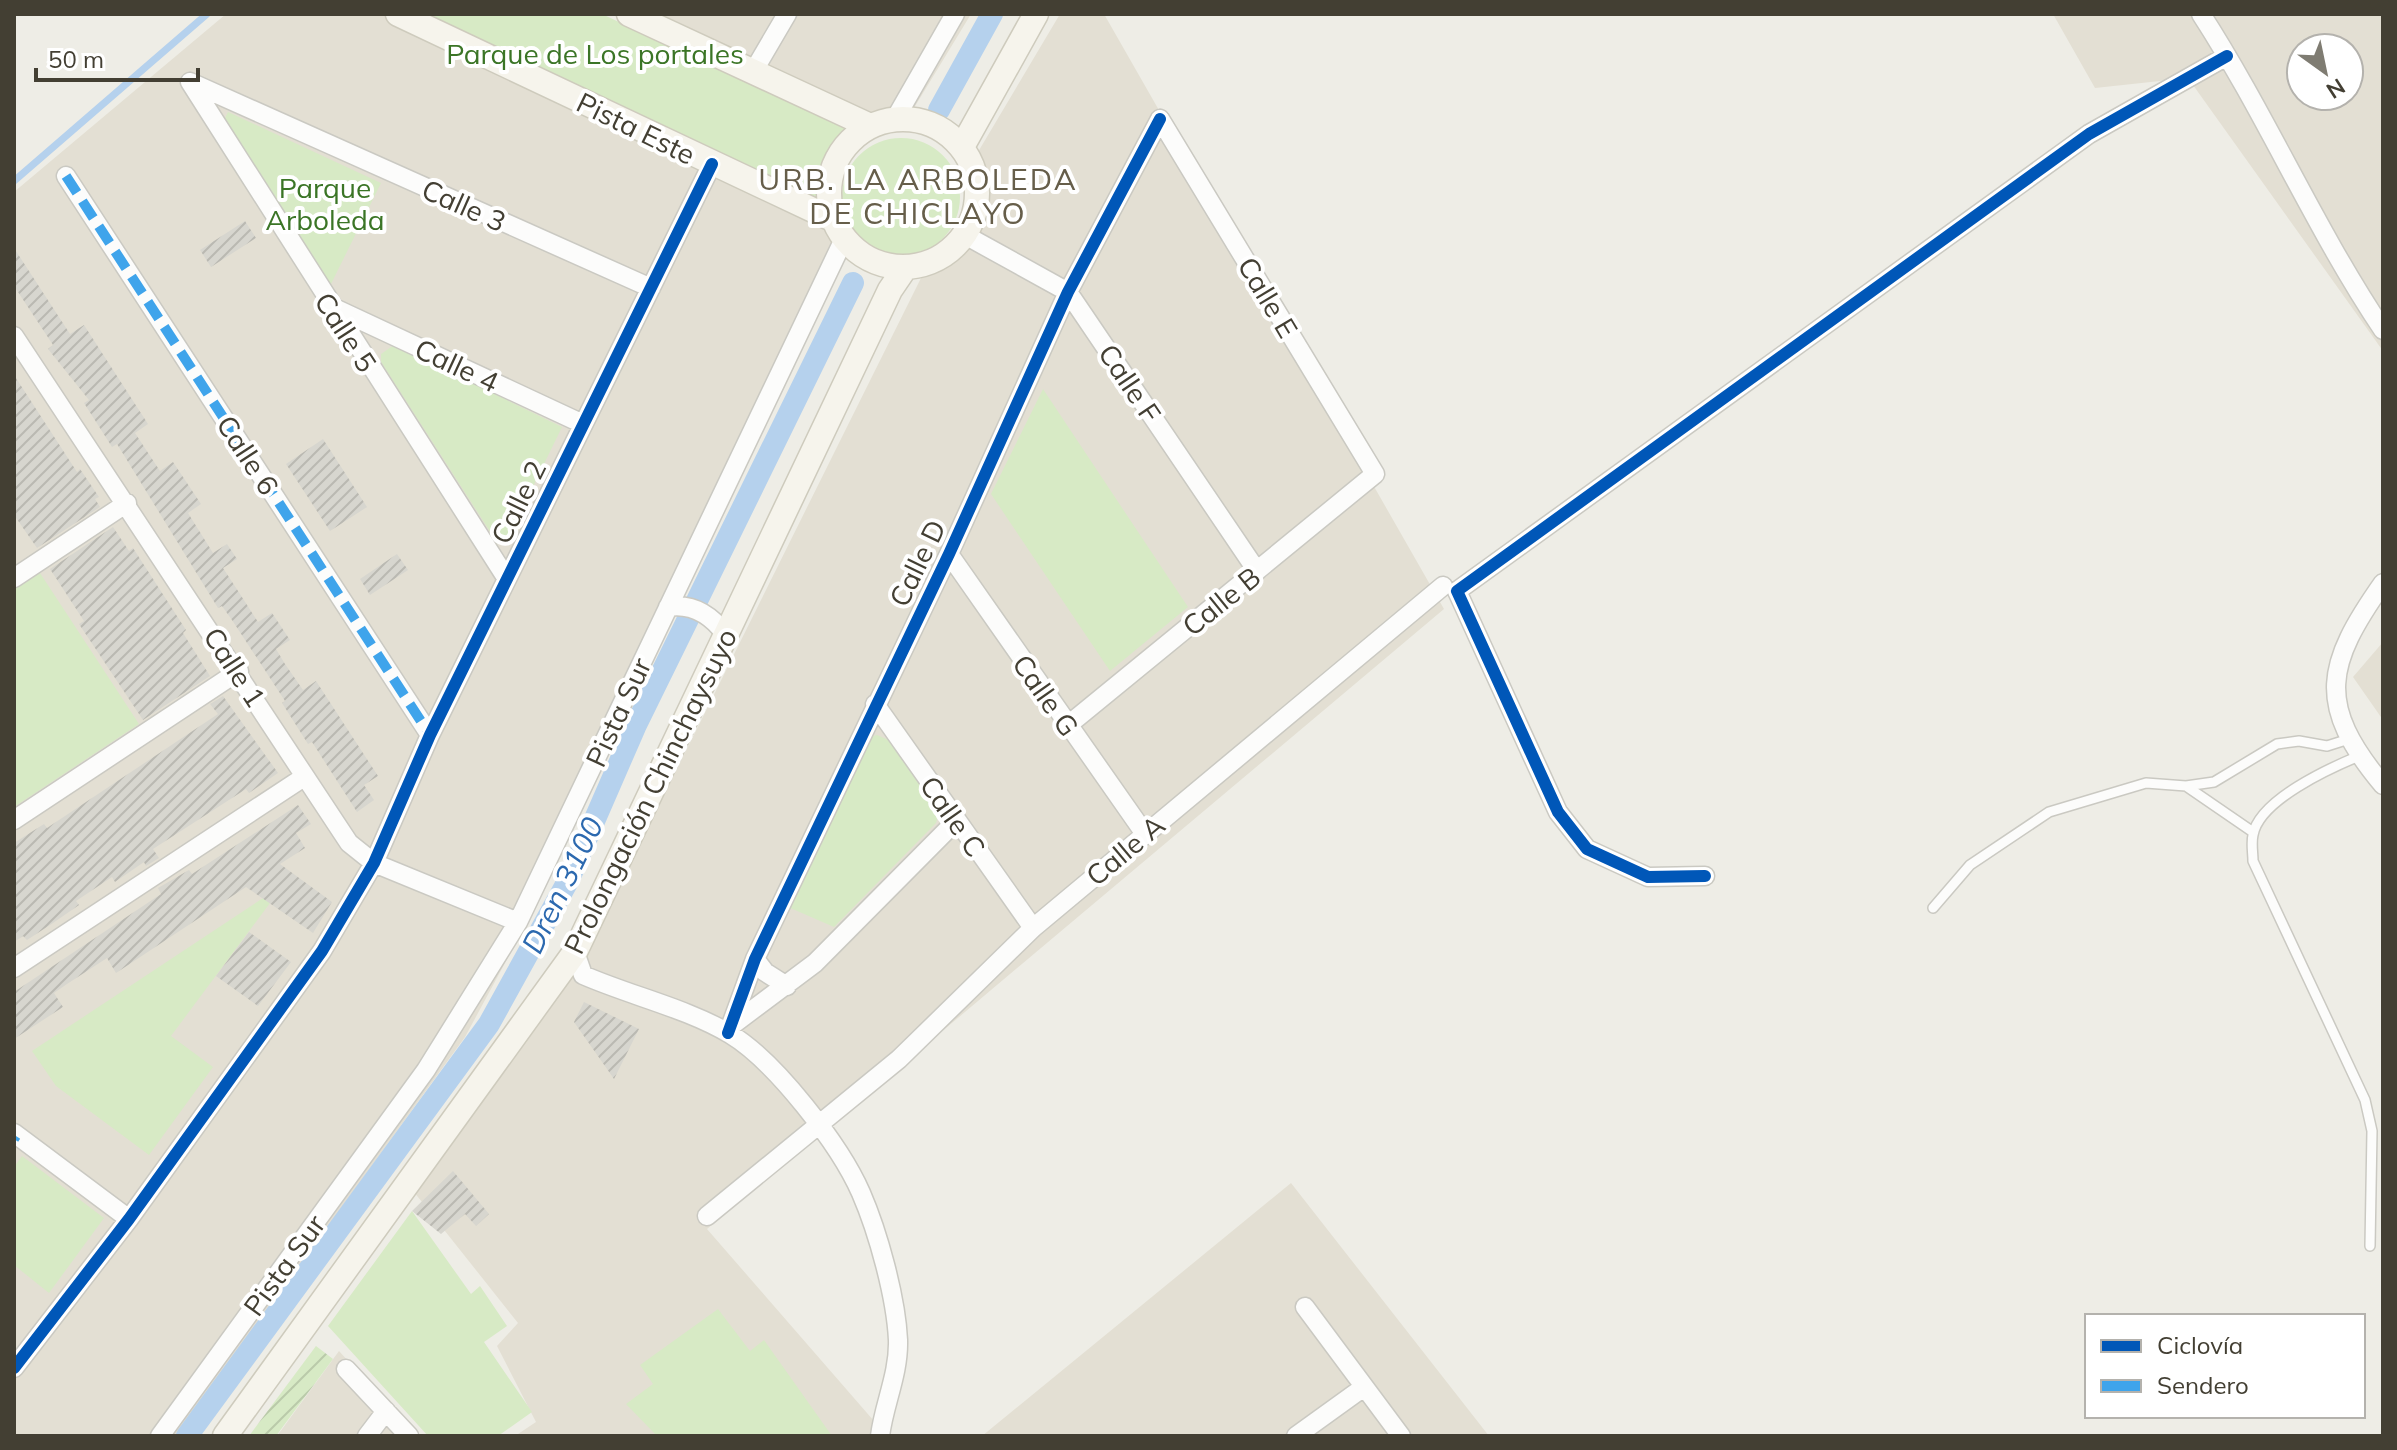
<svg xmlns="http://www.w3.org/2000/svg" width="2397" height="1450" viewBox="0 0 2397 1450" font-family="Mulish,sans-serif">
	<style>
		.residential { fill: #e3dfd3; fill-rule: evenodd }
		.green { fill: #d7eac5 }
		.garden { fill: url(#garden-furrows) }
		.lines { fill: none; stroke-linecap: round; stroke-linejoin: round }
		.stream { stroke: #b5d1ed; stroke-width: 7 }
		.canal { stroke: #b5d1ed; stroke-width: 22 }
		.building { fill: url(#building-hatch) }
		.lane-casing { stroke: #cac9c2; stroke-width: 12 }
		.street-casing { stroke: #cac9c2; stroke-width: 21 }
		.secondary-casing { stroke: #cecbbd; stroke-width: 27 }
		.lane { stroke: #fcfcfb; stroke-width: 9 }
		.street { stroke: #fcfcfb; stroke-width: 18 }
		.secondary { stroke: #f6f4ec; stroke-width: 24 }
		.quiet { stroke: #3fa4eb; stroke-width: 10; stroke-dasharray: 20 10; stroke-linecap: butt }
		.cycleway-casing { stroke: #fff; stroke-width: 17 }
		.cycleway { stroke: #0057b8; stroke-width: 12 }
		.labels { text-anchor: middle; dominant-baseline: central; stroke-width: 8; stroke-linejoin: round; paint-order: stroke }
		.park-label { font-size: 28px; fill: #3b7526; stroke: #fff }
		.street-label { font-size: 28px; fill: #433f33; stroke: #fff }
		.neighbourhood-label { font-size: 30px; letter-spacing: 2px; fill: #665e4a; stroke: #fff }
		.water-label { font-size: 30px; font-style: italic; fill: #2c69af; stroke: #fff }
	</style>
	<defs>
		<pattern id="garden-furrows" width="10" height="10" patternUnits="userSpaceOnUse" patternTransform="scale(2)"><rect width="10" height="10" fill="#d7eac5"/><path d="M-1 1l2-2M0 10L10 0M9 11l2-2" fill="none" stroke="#bacaaa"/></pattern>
		<pattern id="building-hatch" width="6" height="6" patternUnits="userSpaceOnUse" patternTransform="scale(2)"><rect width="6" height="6" fill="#d7d6cf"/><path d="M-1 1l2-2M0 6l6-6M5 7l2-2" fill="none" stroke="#bab9b2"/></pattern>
	</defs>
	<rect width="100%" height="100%" fill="#eeede6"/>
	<path class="residential" d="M226,14h169l432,210 17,24 -306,654 -73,135 -289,399h-162v-1244z
		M650,14h321l-68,112 -17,1z
		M1060,14h44l340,595 -737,620 180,207h-372l21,-14 -39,-76 21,-23 -104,-131 170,-236 339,-682 22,-8 19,-15 16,-23 6,-19v-21l-11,-31z
		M2053,14h330v337l-195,-273 -93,10zM2301,48h48v48h-48z
		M2383,642v78l-30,-43z
		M1291,1183l198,253h-507z
		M339,1351l77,85h-139z"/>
	<path class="green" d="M424,14h178l246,116 -23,29 -7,40z
		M228,112l153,71 -51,103 -108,-162z
		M842 197a59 59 0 1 1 118 0a59 59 0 1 1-118 0Z
		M394,345l168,82 -56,115 -8,2 -117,-182v-8z
		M1043,389l145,218 -78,64 -119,-177z
		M40,573l99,151 -125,83v-218z
		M877,735l14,6 48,72 -3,10 -102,104 -46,-20 79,-169z
		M263,898l7,5 -99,133 42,31 -64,88 -93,-69 -24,-35z
		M22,1156l82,62 -55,75 -35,-28v-98z
		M412,1211l59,83 9,-8 27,40 -23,16 48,70 -34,24h-70l-100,-110z
		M718,1309l32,42 14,-11 68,96h-175l-31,-32 27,-20 -13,-19z"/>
	<path class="garden" d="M316,1346l17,13 -57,77h-27z"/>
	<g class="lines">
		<path class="stream" d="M14,181l193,-167"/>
		<path class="canal" d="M939,110l53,-96
			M187,1436l302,-412 79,-143 67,-154 218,-444"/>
	</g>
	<path class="building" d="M245,221l11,17 -45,29 -11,-17z
		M14,248l56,86 14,-9 64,99 -13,9 25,38 13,-9 28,42 -13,9 25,40 14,-9 10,15 -14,9 17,26 18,28 14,-9 18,27 -14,9 9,15 18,26 13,-9 62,95 -14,9 10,15 -17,12 -45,-70 -4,2 -26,-41 3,-2 -53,-81 -10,-14 -4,2 -101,-164 -5,3 -28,-44 5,-3 -41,-51 5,-4 -39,-59z
		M14,375l63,97 3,-3 19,28 -4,2 5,8 -63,41 -23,-33z
		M323,439l44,68 -37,24 -44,-67z
		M113,527l16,24 4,-3 53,82 -3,3 27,43 -67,44 -64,-96 5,-3 -34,-52z
		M397,554l11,16 -38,25 -10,-16z
		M223,696l55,77 -29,20 -3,-4 -93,60 6,9 -13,8 -2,-4 -29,20 -3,-5 -36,24 3,4 -26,18 -26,17 -4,-4 -9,6v-99l30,-19 3,4 171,-114 -8,-10z
		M298,805l13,19 -15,9 9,15 -25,16 52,38 -19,31 -67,-46 -130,86 -9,-15 -40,26 -13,9 9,14 -49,32v-47l147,-98 -3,-6 31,-18 3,4z
		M249,932l42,30 -33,44 -42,-30z
		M584,1002l55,27 -25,50 -40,-57z
		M453,1171l36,43 -13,12 -11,-12 -24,20 -29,-23z"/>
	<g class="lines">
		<defs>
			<path id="lane" d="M2359,756c-29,12 -100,44 -106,79 -2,8 0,18 0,26l112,239 7,31 -2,115
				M2186,786l67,46
				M1933,908l37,-43 79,-53 97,-29 40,3 28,-4 63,-38 22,-3 28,5 22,-7"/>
			<path id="street" d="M2201,14c66,102 114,215 182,316
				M753,72l34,-58
				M190,82l317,497
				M190,82l461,206
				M895,119l60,-105
				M66,176l364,559
				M965,235l103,57 189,279
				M330,306l253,118
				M14,336l335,507 25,20 144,59
				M949,554l196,280
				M14,578l113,-75
				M2383,583c-57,81 -68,121 0,202
				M668,607c25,-4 44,9 58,28
				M875,704l158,224
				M1067,726l308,-252 -215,-355
				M14,820l225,-149
				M1705,876l-57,1 -61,-28 -29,-37 -101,-221 632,-457 138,-78
				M575,952l8,23c48,21 103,33 147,59 45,27 110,111 131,159 17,39 35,104 37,147 1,34 -14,64 -18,96
				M755,959l10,13 22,14
				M14,968l290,-191
				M731,1026l84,-63 141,-142
				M728,1033l27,-74 194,-405 119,-262 92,-173
				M14,1133l115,86
				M707,1216l192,-157 134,-131 410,-342
				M1305,1307l96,129
				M14,1368l115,-149 193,-268 52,-88 56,-128 282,-571
				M346,1369l63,67
				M160,1436l266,-366 92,-148 326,-683
				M367,1436l19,-25
				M1296,1436l68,-49"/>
			<path id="secondary" d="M398,14l434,205
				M629,14l241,112
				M829 193a74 74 0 1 1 148 0a74 74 0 1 1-148 0Z
				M962,147l74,-133
				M225,1436l350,-484 315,-662 15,-22"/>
		</defs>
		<use href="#lane" class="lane-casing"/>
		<use href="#street" class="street-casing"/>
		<use href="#secondary" class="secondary-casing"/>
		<use href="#lane" class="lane"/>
		<use href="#street" class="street"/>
		<use href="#secondary" class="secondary"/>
		<path class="quiet" d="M66,176l364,559
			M14,1139l2,-3"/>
		<defs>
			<path id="cycleway" d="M1705,876l-57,1 -61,-28 -29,-37 -101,-221 632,-457 138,-78
				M728,1033l27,-74 194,-405 119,-262 92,-173
				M14,1368l115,-149 193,-268 52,-88 56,-128 282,-571"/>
		</defs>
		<use href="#cycleway" class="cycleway-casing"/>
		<use href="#cycleway" class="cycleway"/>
	</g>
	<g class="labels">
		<g class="park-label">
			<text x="595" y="53">Parque de Los portales</text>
			<text x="325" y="187">Parque<tspan x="325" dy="32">Arboleda</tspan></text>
		</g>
		<g class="street-label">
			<text transform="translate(636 128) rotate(26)">Pista Este</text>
			<text transform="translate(464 205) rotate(24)">Calle 3</text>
			<text transform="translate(1268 297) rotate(59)">Calle E</text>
			<text transform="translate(346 332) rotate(57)">Calle 5</text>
			<text transform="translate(457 365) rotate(25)">Calle 4</text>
			<text transform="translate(1130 383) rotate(56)">Calle F</text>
			<text transform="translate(248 455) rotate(57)">Calle 6</text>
			<text transform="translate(518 502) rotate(-64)">Calle 2</text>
			<text transform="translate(917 563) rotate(-64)">Calle D</text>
			<text transform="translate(1221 601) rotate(-39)">Calle B</text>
			<text transform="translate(235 667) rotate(57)">Calle 1</text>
			<text transform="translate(1046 695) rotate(55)">Calle G</text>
			<text transform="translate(618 712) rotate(-65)">Pista Sur</text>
			<text transform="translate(650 791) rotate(-64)">Prolongación Chinchaysuyo</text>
			<text transform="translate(953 816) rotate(55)">Calle C</text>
			<text transform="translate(1125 850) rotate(-40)">Calle A</text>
			<text transform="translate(284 1265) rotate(-54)">Pista Sur</text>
		</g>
		<g class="neighbourhood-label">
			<text x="918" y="179">URB. LA ARBOLEDA<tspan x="918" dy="34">DE CHICLAYO</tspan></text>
		</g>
		<g class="water-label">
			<text transform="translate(562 885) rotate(-64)">Dren 3100</text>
		</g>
	</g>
	<rect width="2397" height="1450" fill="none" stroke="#433f33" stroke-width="32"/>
	<rect x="2085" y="1314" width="280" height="104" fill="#ffffff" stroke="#b4b2ad" stroke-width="2"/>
	<rect x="2101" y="1340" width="40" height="12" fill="#0057b8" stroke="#b4b2ad" stroke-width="2"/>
	<text x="2157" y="1354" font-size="24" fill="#433f33">Ciclovía</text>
	<rect x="2101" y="1380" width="40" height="12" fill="#3fa4eb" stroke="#b4b2ad" stroke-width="2"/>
	<text x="2157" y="1394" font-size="24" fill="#433f33">Sendero</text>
	<g transform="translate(2325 72) rotate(147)"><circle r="38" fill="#ffffff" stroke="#b4b2ad" stroke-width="2"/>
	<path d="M0-6L14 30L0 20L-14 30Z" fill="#7f7c72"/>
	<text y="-12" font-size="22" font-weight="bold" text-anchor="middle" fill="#433f33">N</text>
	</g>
	<path d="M36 68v12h162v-12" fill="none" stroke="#433f33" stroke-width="4"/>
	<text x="48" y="68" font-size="24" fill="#433f33" stroke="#ffffff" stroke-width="6" paint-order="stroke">50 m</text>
</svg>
